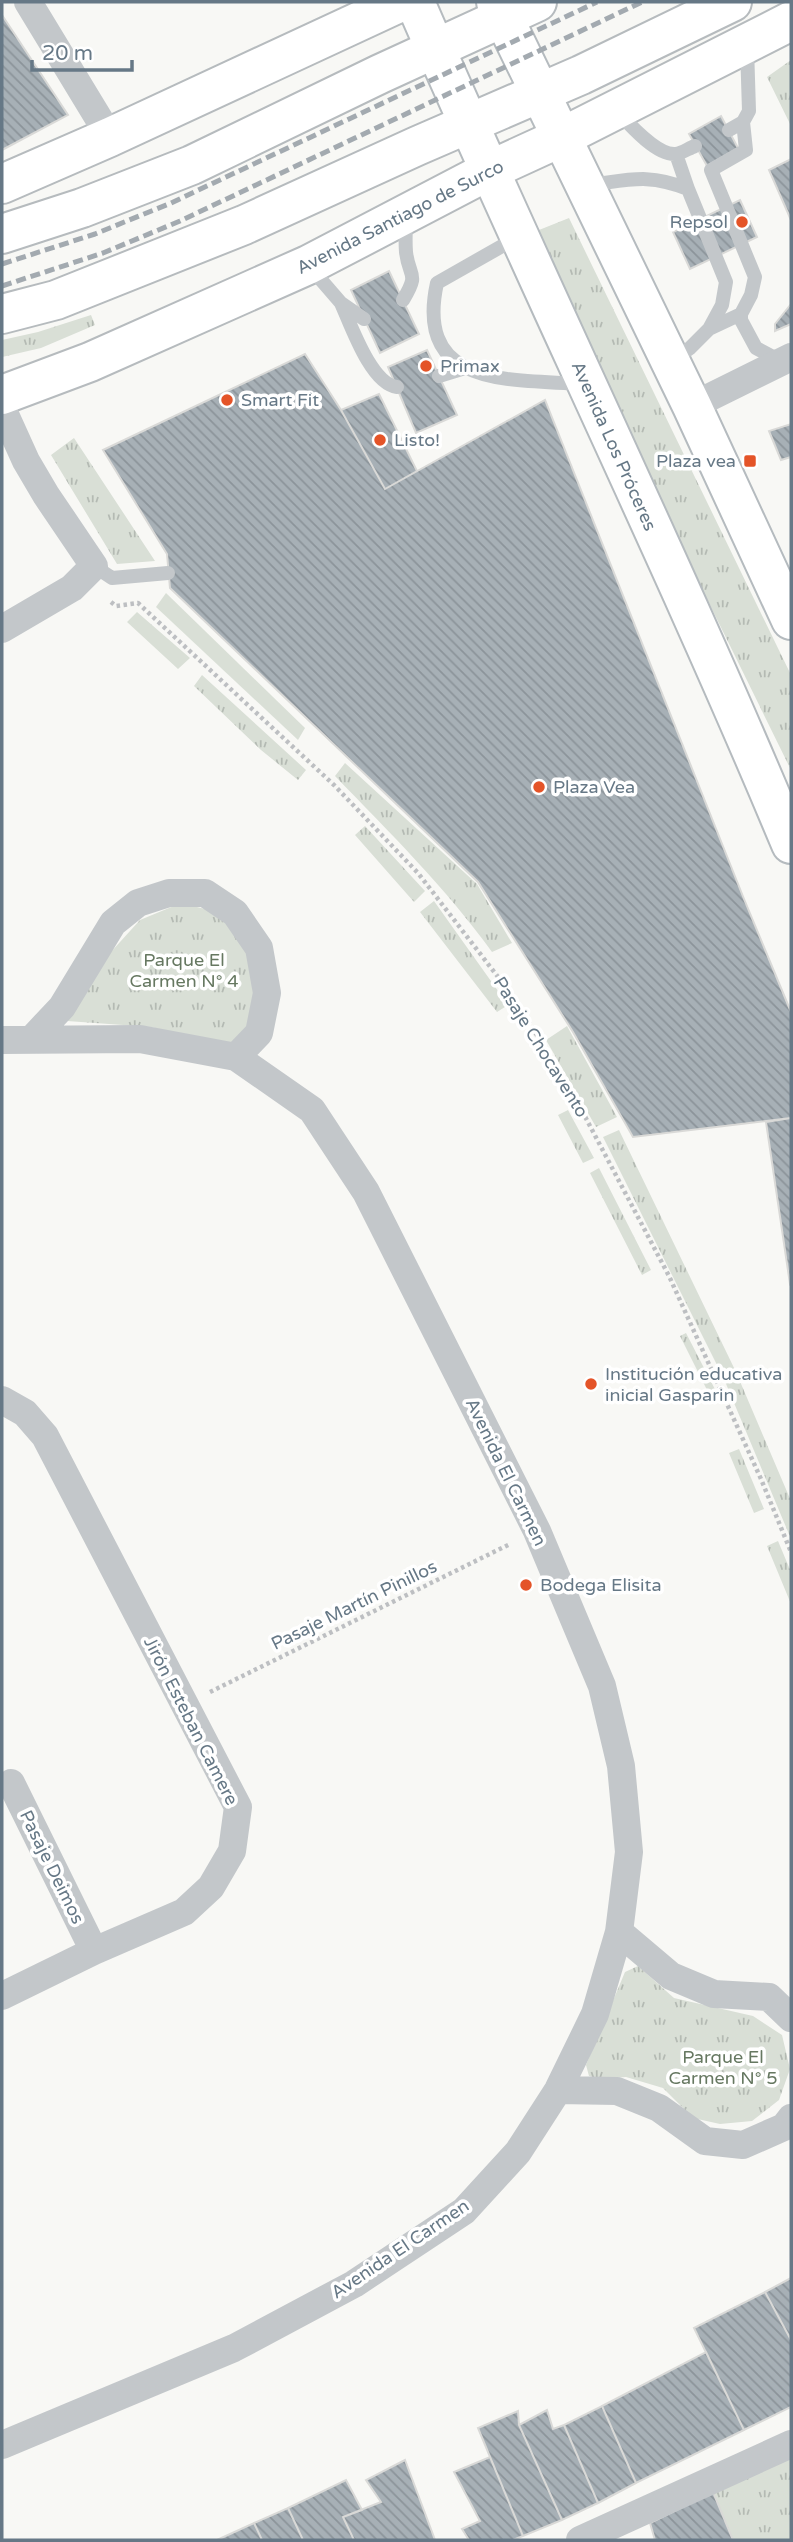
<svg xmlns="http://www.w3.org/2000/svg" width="793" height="2542" viewBox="0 0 793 2542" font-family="'Varela Round',sans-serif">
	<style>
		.grass { fill: url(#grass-tufts) }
		.garden { fill: #d9dfd6 }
		.building { fill: url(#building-back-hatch); stroke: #d9d9d7; stroke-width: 2 }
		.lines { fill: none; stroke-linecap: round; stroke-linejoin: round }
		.secondary-casing { stroke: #b5bbbf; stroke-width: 42 }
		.primary-casing { stroke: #b6bbbe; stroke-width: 42 }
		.path { stroke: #bdbfc2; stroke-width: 4.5; stroke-dasharray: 3.5 3.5; stroke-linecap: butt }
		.lane { stroke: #c3c7ca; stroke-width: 14 }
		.street { stroke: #c3c7ca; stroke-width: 28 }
		.secondary { stroke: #fff; stroke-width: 38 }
		.primary { stroke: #fff; stroke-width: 38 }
		.rail { stroke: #a3aab0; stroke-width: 5; stroke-dasharray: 10 5; stroke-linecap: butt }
		.poi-dot { fill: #e45428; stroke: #fff; stroke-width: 2.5 }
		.labels { text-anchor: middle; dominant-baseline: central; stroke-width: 7; stroke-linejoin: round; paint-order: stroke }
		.street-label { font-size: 18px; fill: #667886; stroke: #fff }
		.poi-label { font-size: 18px; fill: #667886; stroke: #fff; text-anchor: start }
		.park-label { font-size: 18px; fill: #667861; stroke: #fff }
	</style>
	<defs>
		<pattern id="grass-tufts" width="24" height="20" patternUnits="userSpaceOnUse" patternTransform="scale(1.75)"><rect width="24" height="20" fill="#d9dfd6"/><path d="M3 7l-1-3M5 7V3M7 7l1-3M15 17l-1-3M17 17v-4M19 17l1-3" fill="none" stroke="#b4bab3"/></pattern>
		<pattern id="building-back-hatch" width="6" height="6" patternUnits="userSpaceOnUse" patternTransform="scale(1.75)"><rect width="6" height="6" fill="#a7b0b6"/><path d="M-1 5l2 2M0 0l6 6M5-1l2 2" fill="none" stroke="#8c949a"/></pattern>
	</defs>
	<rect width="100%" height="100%" fill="#f8f8f5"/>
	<path class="grass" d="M791,60v66l-24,-49z
		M569,218l222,457v95l-139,-283 -113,-257z
		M91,315l4,10 -54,23 -39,9v-17l36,-8z
		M74,438l81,123 -38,3 -66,-109z
		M137,612l53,46 -12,11 -51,-47z
		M202,675l104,95 -8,10 -37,-30 -67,-64z
		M345,763l132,121 35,59 -20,9c-46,-64 -102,-119 -157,-176z
		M365,826l60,65 -11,11 -59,-67z
		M434,901l74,104 -11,7 -77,-100z
		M181,903l32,8 33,30 10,35 -7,49 -14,23 -84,-21 -84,-6 33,-57 40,-44z
		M567,1026l50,91 -21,10 -50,-87z
		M568,1110l26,48 -11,5 -25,-48z
		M619,1130l117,242 55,129v38l-67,-160 -121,-242z
		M599,1168l52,102 -9,5 -52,-102z
		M686,1333l34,66 -7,3 -33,-66z
		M739,1449l25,60 -10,4 -25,-60z
		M778,1541l13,31v32l-24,-58z
		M638,1966l36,32 79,18 29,19 8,34 -11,31 -27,21 -32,3 -27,-6 -30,-30 -37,-11 -27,2 -10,-3 -3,-11 39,-93z
		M791,2444v96h-58l-24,-59z"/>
	<path class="garden" d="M166,593l139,135 -7,12 -142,-133z"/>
	<path class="building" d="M2,15l66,100 -66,35z
		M721,116l17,32 -31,18 -18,-32z
		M791,159v61l-22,-50z
		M740,200l17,37 -67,32 -17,-37z
		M389,271l30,63 -39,19 -29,-63z
		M791,304v20l-16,7v-7z
		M427,350l30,65 -41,18 -28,-66z
		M305,354l36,56 44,79 160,-89 199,499 47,113v106l-158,19 -60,-105 -95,-150 -308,-294 -3,-34 -64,-104z
		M379,394l38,77 -32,18 -44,-79z
		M791,424v33l-10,3 -12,-29z
		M791,1118v165l-1,1 -24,-162z
		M791,2278v62l-26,-48z
		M765,2292l26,48v67l-47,23 -50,-102z
		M706,2352l38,78 -108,53 -34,-77z
		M602,2406l34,77 -38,20 -34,-78z
		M547,2410l6,19 11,-4 34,78 -36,17 -43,-95z
		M518,2411l1,14 43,95 -39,16 -45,-108z
		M490,2457l33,79 -10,4h-44l-7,-11 18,-8 -26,-49z
		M405,2460l30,80h-81l-11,-23 38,-15 -15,-22z
		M346,2480l16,30 -19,7 11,23h-51l-15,-32z
		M713,2492l20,48h-78l-5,-17z
		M288,2508l15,32h-41l-8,-17z
		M254,2523l8,17h-45z"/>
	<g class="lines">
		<defs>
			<path id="secondary" d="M415,2c122,282 258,559 376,842
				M496,2l196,404 99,214"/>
			<path id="primary" d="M2,184l108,-47 291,-135
				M2,234l80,-26 110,-43 188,-91 157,-72
				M2,314l54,-14 188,-75 173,-79 164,-71 151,-73
				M2,395l88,-33 218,-97 182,-95 72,-33 229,-116"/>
		</defs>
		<use href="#secondary" class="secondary-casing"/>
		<use href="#primary" class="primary-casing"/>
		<path class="path" d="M111,602l5,4 22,-3 196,182 84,88 97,126 65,108 89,169 92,203 30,73
			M210,1692l300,-148"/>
		<path class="lane" d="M617,111c12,13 39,44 58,43 6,0 14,-6 20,-8
			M743,122l3,28 -35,20 44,107 -4,18 -10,19v6l15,28 15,8 13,4
			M729,130l14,-8 6,-11 -2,-64
			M676,154l12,35
			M589,185c41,-5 59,-12 99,4l38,93 -4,23 -13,24 -19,19 -18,13
			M518,237l-81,46c-23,105 73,96 144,101
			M309,266l32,37 23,16
			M403,300c17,-28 6,-22 3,-48 -1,-12 0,-24 0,-35
			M341,303c10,22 30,81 56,84
			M709,329l32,-15
			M439,376l26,-8
			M94,566l18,12 56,-5"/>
		<path class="street" d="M28,2l82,135
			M692,406l99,-49
			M2,408l24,53 20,34 48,71 -22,22 -70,41
			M2,1040l138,-1 96,18 76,53 54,82 171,339 65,155 19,80 8,86 -10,80 -24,82 -37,76 -40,62 -54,59 -110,73 -120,64 -232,97
			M31,1040l31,-33 51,-84 25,-20 31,-10h36l30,20 24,35 8,45 -8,40 -23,24
			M2,1400l23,13 20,23 193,371 -6,44 -21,36 -27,25 -90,39 -92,45
			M11,1783l83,168
			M619,1932l52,44 43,18 55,3 22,21
			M558,2090l59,1 42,17 46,33 38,4 41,-18 7,-9
			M580,2540l211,-96"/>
		<use href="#secondary" class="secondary"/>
		<use href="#primary" class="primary"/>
		<path class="rail" d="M2,264l93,-30 76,-31 426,-201
			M2,286l101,-33 77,-32 462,-219"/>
	</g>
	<g class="poi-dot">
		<circle cx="742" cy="222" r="7"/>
		<circle cx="426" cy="366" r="7"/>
		<circle cx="227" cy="400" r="7"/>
		<circle cx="380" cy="440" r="7"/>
		<rect x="743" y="454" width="14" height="14" rx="3.5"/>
		<circle cx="539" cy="787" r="7"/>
		<circle cx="591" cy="1384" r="7"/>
		<circle cx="526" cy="1585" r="7"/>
	</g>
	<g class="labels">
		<g class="street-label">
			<text transform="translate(400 217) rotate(-27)">Avenida Santiago de Surco</text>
			<text transform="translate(614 446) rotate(66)">Avenida Los Próceres</text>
			<text transform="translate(541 1047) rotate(58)">Pasaje Chocavento</text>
			<text transform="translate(506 1472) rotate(64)">Avenida El Carmen</text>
			<text transform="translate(354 1605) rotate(-26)">Pasaje Martín Pinillos</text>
			<text transform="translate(191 1721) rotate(63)">Jirón Esteban Camere</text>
			<text transform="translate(52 1867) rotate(64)">Pasaje Deimos</text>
			<text transform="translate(400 2249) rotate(-34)">Avenida El Carmen</text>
		</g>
		<g class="poi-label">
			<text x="728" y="222" text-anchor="end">Repsol</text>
			<text x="440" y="366">Primax</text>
			<text x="241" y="400">Smart Fit</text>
			<text x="394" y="440">Listo!</text>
			<text x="736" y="461" text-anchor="end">Plaza vea</text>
			<text x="553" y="787">Plaza Vea</text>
			<text x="605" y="1374">Institución educativa<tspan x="605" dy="21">inicial Gasparin</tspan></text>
			<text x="540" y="1585">Bodega Elisita</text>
		</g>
		<g class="park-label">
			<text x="184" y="960">Parque El<tspan x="184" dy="21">Carmen N° 4</tspan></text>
			<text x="723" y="2057">Parque El<tspan x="723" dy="21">Carmen N° 5</tspan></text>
		</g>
	</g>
	<rect width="793" height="2542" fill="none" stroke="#667886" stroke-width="7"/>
	<path d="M32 60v10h100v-10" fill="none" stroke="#667886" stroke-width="3.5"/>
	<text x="42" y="60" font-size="21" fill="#667886" stroke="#ffffff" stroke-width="5" paint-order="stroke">20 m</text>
</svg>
